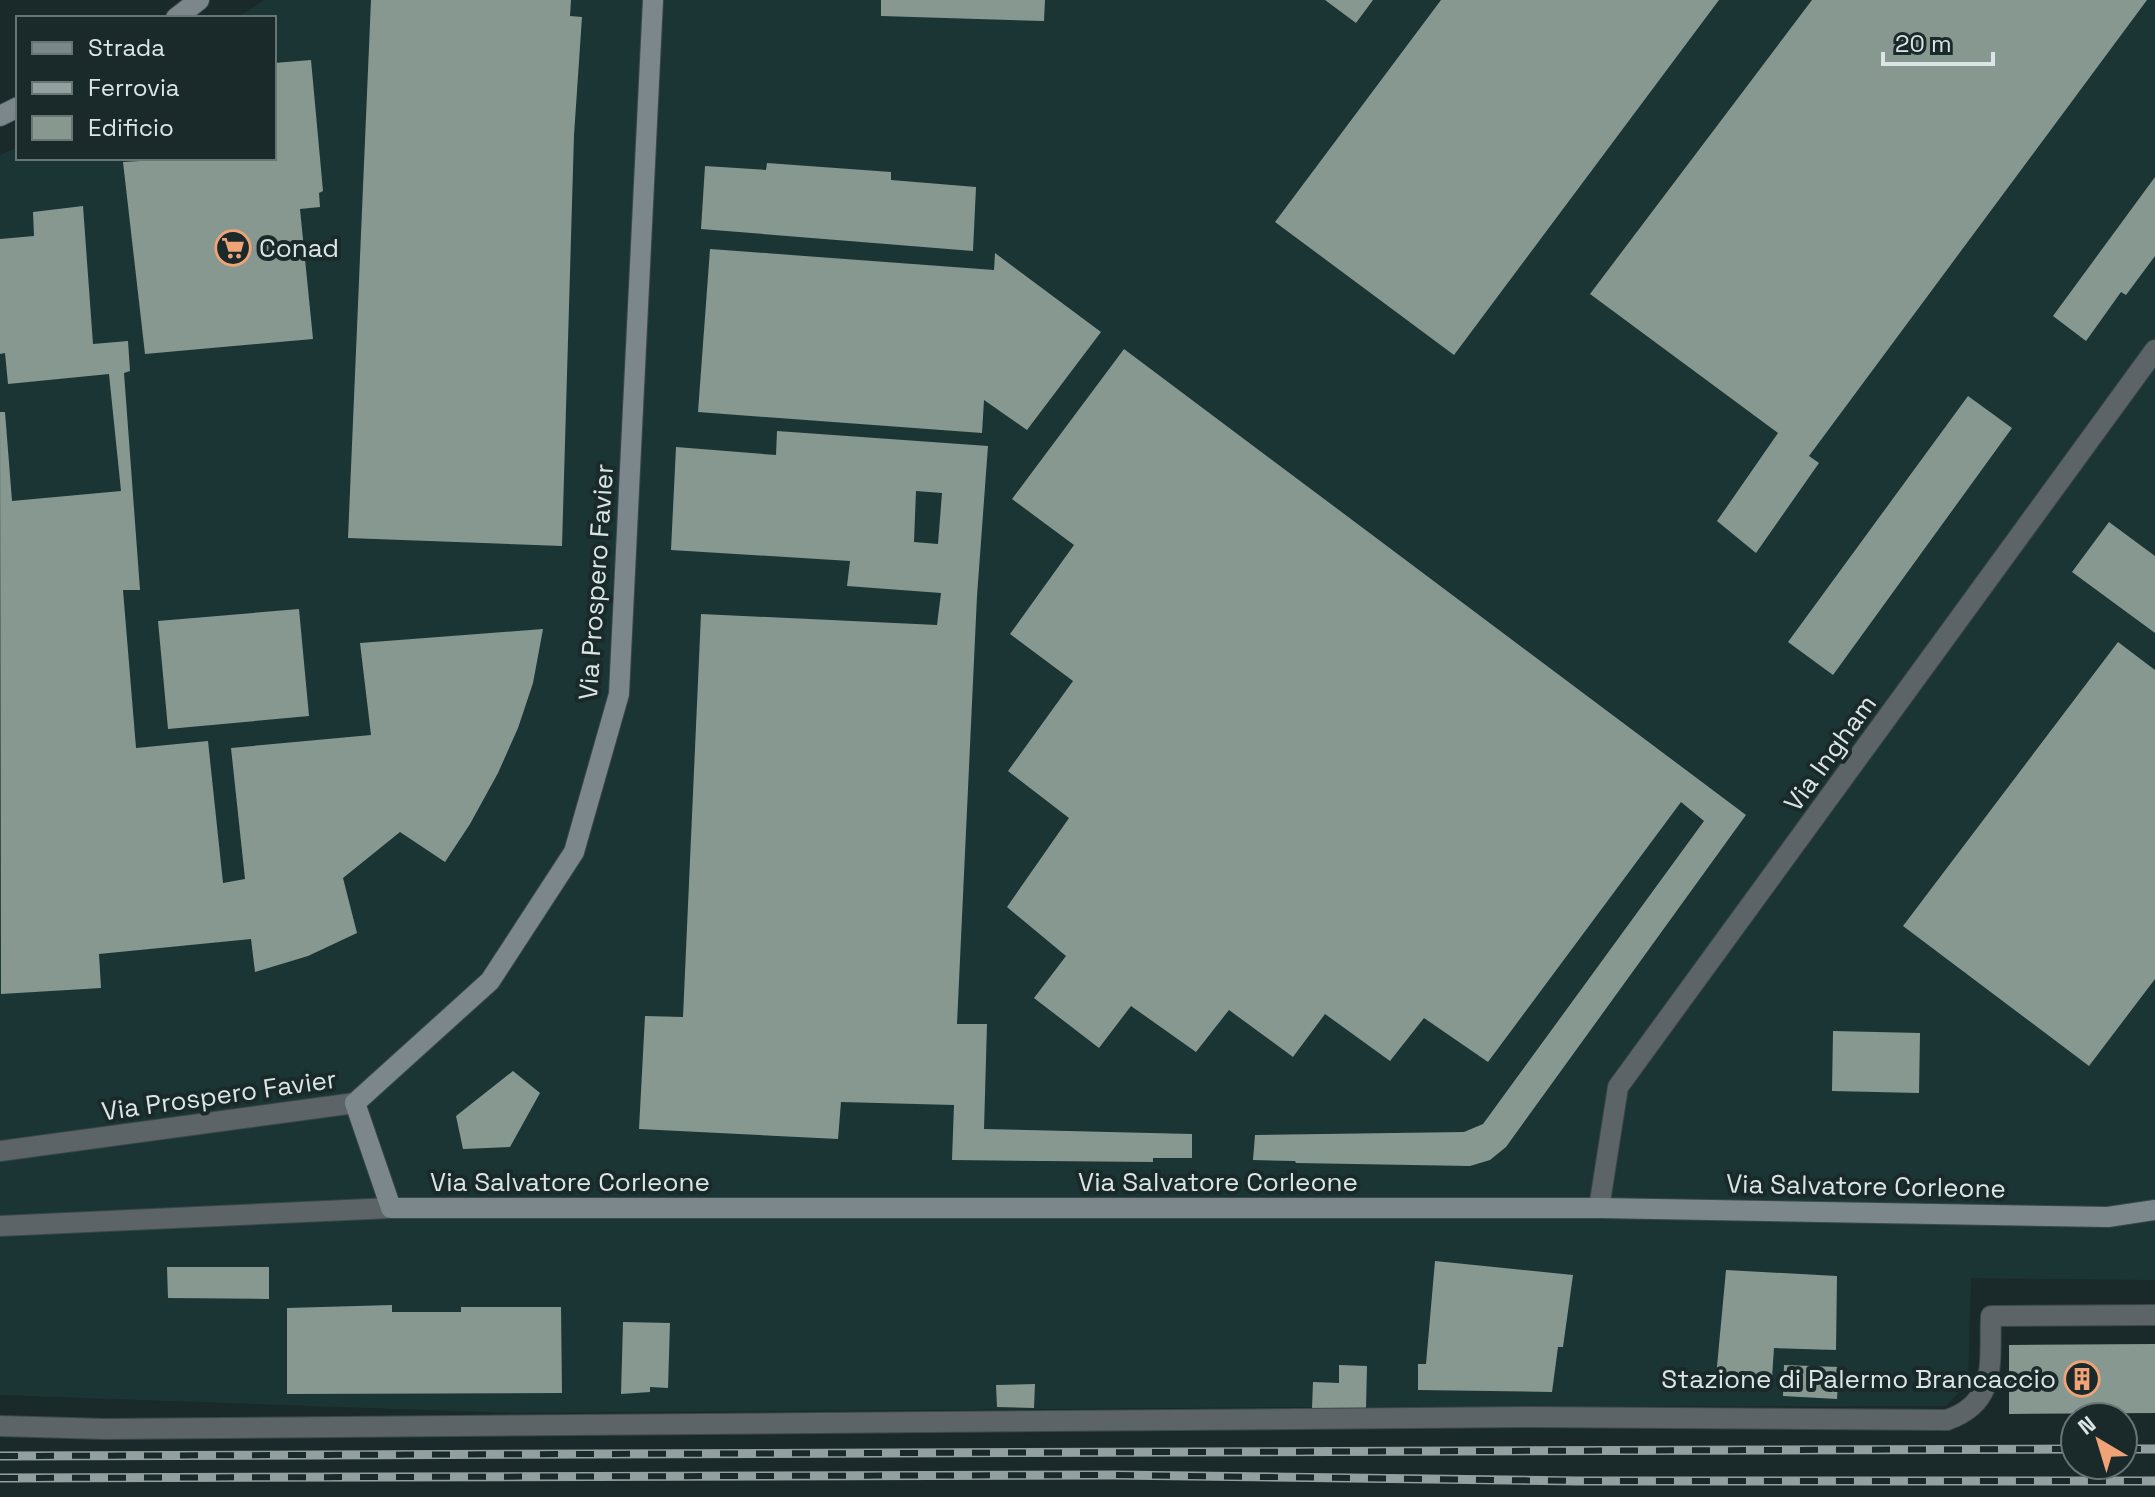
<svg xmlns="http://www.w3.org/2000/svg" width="2155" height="1497" viewBox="0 0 2155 1497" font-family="'Space Grotesk',sans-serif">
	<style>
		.built { fill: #1b3535 }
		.building { fill: #879890; fill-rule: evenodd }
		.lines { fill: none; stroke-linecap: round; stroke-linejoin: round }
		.street-casing { stroke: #394848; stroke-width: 22 }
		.secondary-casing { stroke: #394848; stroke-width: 22 }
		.street { stroke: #5d6467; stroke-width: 20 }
		.secondary { stroke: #7c878c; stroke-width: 20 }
		.rail-casing { stroke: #93a0a0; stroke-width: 9 }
		.rail { stroke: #1a2a2a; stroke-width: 6; stroke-dasharray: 18; stroke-linecap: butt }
		.labels { text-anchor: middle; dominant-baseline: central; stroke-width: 8; stroke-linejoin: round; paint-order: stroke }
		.poi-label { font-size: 26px; fill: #dbe5e5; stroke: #1a2a2a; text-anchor: start }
		.street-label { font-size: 26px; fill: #dbe5e5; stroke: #1a2a2a }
	</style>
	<rect width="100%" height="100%" fill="#1a2a2a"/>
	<path class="built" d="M265,0h1890v1280l-184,-2 -3,105 -22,23 -627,1 -807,6 -512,-18v-1240l18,-8v11h256v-140h-38z"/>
	<path class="building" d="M371,0h200l-1,16 12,1 -8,118 -12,411 -214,-8z
		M881,0h164l-1,21 -163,-5z
		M1325,0h48l-17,23z
		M1441,0h278l-265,355 -179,-133z
		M1812,0h335l-338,456 10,7 -63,90 -39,-32 61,-88 -188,-139z
		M311,60l12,131 -4,2 1,14 -20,2 13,130 -168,15 -22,-192 17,-1 4,-3h130v-95z
		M767,163l124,9v8l85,7 -3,64 -272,-22 4,-63 61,4z
		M2155,177v79l-29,39 -5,-3 -35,49 -33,-25z
		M83,206l10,138 35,-3 2,30 -6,2 16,217h-17l13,158 72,-7 15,142 22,-4 -14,-131 140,-13 -11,-92 183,-14 -10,54 -15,45 -20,45 -28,51 -25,38 -45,-30 -57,46 14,55 -49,23 -53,16 -4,-33 -152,15 2,34 -100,6 -1,-582h5l7,89 109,-10 -12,-117 -101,10 -3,-31 -5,1v-115l34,-3 -1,-24z
		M710,249l284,21 1,-17 106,79 -74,98 -43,-30 -2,33 -284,-21z
		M1124,349l622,466 -240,332 -16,13 -20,6 -174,-3 -1,-2 -42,-1 2,-25 209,-3 19,-8 221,-303 -23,-19 -193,260 -64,-44 -34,43 -65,-47 -32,43 -64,-47 -33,42 -65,-46 -32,42 -65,-50 32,-42 -59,-49 62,-89 -61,-47 65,-90 -63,-47 64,-89 -62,-46z
		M1968,396l44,32 -179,247 -45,-33z
		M777,431l211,15 -11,150 -20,428h30l-3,105 208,5v24h-39v4l-201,-2 2,-55 -113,-3 -3,37 -199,-10 6,-113 38,1 18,-403 236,11 4,-32 -94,-7 3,-25 -179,-11 5,-103 100,8zM916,491l26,2 -4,51 -24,-2z
		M2109,522l46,34v77l-83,-61z
		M299,609l10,107 -141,13 -10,-108z
		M2118,642l37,28v309l-66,87 -186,-140z
		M1833,1031l87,2 -1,60 -87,-2z
		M513,1071l27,22 -30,54 -47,2 -7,-33z
		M1435,1261l138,14 -10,72h-5l-6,45 -134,-2v-26h8z
		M167,1267h102v32l-101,-1z
		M1726,1270l111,6 -1,74 -62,-2 -2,30 -56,-1z
		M392,1305v7h69v-5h100l1,86 -275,1v-86z
		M623,1322l47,1 -2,65 -18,-1v5l-29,2z
		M2155,1344v69l-146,1v-69z
		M1339,1365l28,1 -1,42h-54l1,-26 26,1z
		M1784,1365l55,2 -2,32 -54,-3z
		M1035,1384l-1,24 -37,-1 -1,-22z"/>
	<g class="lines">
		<defs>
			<path id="street" d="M0,1151l355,-48
				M1599,1208l19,-121 537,-737
				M0,1226l391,-18
				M0,1426l105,3 1423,-12 419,3c52,-18 42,-59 44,-104l164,-1"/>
			<path id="secondary" d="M653,0l-34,694 -45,158 -84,129 -135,122 36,105h1208l509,9 47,-7
				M176,18l23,-18
				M0,116l18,-9"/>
		</defs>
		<use href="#street" class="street-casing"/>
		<use href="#secondary" class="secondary-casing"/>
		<use href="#street" class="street"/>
		<use href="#secondary" class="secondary"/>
		<defs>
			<path id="rail" d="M2123,1449h32
				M0,1456l2075,-7
				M0,1478l1114,-3 463,6h578"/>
		</defs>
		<use href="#rail" class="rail-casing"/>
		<use href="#rail" class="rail"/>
	</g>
	<defs>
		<symbol id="supermarket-ring" viewBox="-11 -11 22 22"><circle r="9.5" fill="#1a2a2a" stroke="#efa376" stroke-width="1.5"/><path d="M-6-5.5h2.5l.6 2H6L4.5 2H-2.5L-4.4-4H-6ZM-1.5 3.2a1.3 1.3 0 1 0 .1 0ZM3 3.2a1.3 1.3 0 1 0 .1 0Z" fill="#efa376"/></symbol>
		<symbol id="building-ring" viewBox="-11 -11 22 22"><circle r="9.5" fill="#1a2a2a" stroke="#efa376" stroke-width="1.5"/><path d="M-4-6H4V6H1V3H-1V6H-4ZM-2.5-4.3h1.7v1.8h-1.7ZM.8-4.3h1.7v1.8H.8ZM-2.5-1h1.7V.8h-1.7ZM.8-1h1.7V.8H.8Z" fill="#efa376"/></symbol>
	</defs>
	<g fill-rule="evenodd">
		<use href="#supermarket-ring" x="213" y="228" width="40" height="40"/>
		<use href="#building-ring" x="2062" y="1359" width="40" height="40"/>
	</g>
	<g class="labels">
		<g class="poi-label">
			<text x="259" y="248">Conad</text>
			<text x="2056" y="1379" text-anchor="end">Stazione di Palermo Brancaccio</text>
		</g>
		<g class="street-label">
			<text transform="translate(596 582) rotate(-86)">Via Prospero Favier</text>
			<text transform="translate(1830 753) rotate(-54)">Via Ingham</text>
			<text transform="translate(219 1095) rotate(-8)">Via Prospero Favier</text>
			<text x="570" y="1182">Via Salvatore Corleone</text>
			<text x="1218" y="1182">Via Salvatore Corleone</text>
			<text transform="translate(1866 1186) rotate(1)">Via Salvatore Corleone</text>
		</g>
	</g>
	<rect x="16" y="16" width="260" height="144" fill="#1a2a2a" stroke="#677575" stroke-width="2"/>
	<rect x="32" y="42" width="40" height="12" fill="#7c878c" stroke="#677575" stroke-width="2"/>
	<text x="88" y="56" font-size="24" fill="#dbe5e5">Strada</text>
	<rect x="32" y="82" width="40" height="12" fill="#93a0a0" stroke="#677575" stroke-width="2"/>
	<text x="88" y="96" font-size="24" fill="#dbe5e5">Ferrovia</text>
	<rect x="32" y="116" width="40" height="24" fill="#879890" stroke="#677575" stroke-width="2"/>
	<text x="88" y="136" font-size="24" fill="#dbe5e5">Edificio</text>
	<g transform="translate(2099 1441) rotate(322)"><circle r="38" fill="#1a2a2a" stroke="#677575" stroke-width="2"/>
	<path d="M0-6L14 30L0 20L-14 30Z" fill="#efa376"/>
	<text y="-12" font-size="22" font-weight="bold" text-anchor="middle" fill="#dbe5e5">N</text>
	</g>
	<path d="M1883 52v12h110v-12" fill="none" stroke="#dbe5e5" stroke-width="4"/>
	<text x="1895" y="52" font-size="24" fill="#dbe5e5" stroke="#1a2a2a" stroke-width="6" paint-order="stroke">20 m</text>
</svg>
